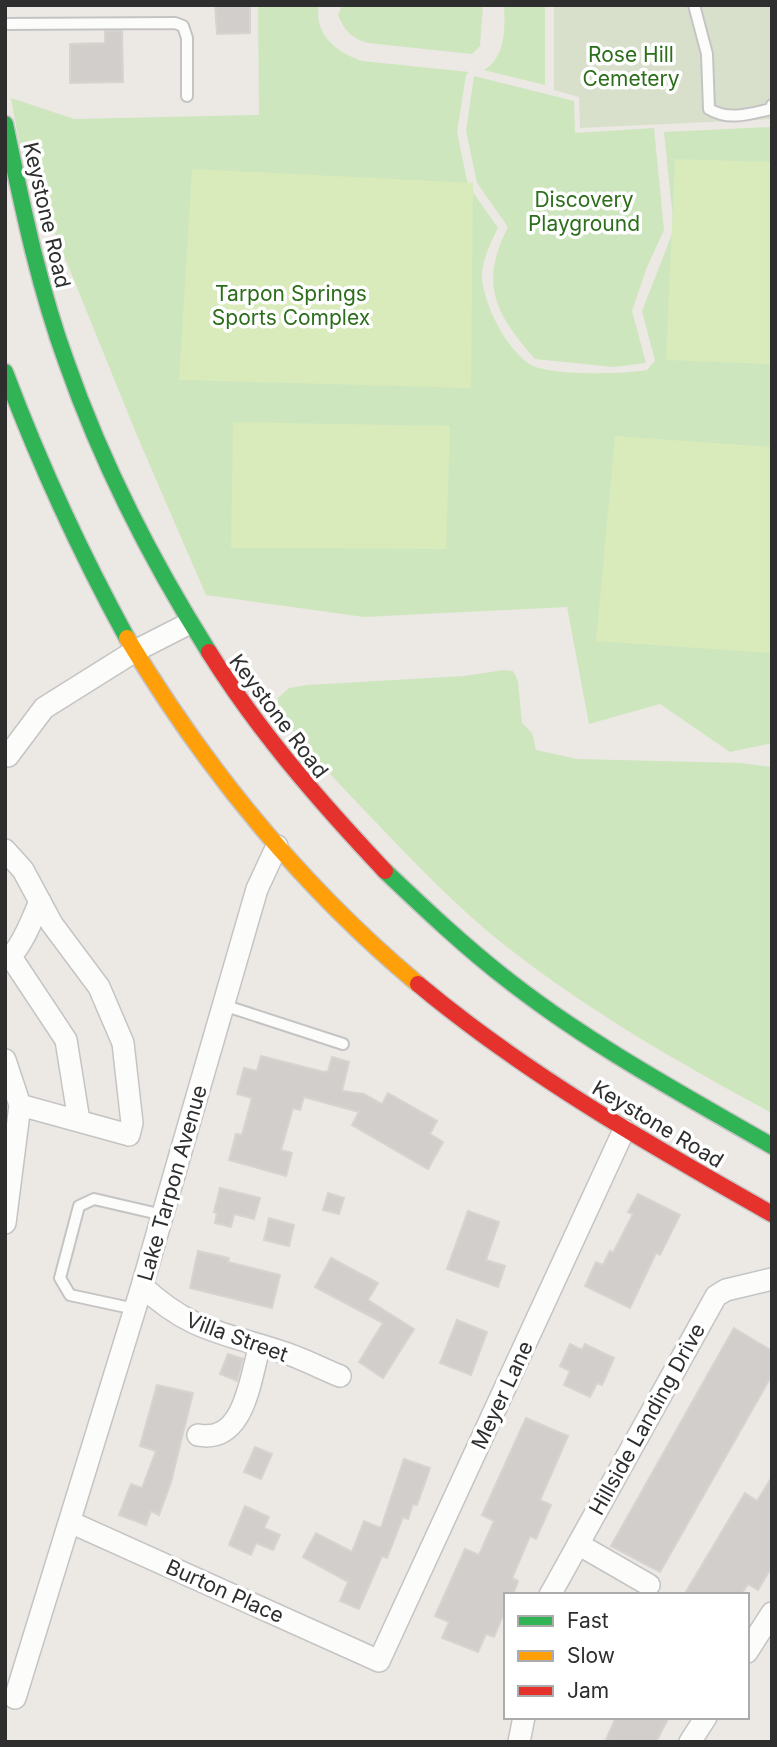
<svg xmlns="http://www.w3.org/2000/svg" width="777" height="1747" viewBox="0 0 777 1747" font-family="Inter,sans-serif">
	<style>
		.green { fill: #cee6be }
		.cemetery { fill: #d8e0cc }
		.pitch { fill: #d9eabb }
		.building { fill: #d1cecb; stroke: #d7d4d0; stroke-width: 2 }
		.lines { fill: none; stroke-linecap: round; stroke-linejoin: round }
		.lane-casing { stroke: #c5c4c5; stroke-width: 14 }
		.street-casing { stroke: #c5c4c5; stroke-width: 24 }
		.fast-casing { stroke: #c5c4c5; stroke-width: 19 }
		.slow-casing { stroke: #c5c4c5; stroke-width: 19 }
		.jam-casing { stroke: #c5c4c5; stroke-width: 19 }
		.lane { stroke: #fcfcfb; stroke-width: 10 }
		.street { stroke: #fcfcfb; stroke-width: 21 }
		.fast { stroke: #30b455; stroke-width: 16 }
		.slow { stroke: #ff9f0a; stroke-width: 16 }
		.jam { stroke: #e5322d; stroke-width: 16 }
		.labels { text-anchor: middle; dominant-baseline: central; stroke-width: 7; stroke-linejoin: round; paint-order: stroke }
		.park-label { font-size: 21px; fill: #2c6e1b; stroke: #fff }
		.street-label { font-size: 21px; fill: #2e2e2e; stroke: #fff }
	</style>
	<rect width="100%" height="100%" fill="#ece8e4"/>
	<path class="green" d="M258,5h61c-6,29 18,48 43,56l107,11 -3,3 -9,57 11,53 30,43c-7,14 -17,34 -16,50 2,27 25,73 49,87 19,11 93,9 116,5l8,-9 -13,-50 32,-82 -10,-97 108,-5v616l-42,9 -70,-48 -71,20 -22,-117 -203,10 -158,-22 -68,-157 -118,-291 -9,-49 63,21 185,-4z
		M342,5h141l-3,41 -8,8 -104,-11c-17,-5 -23,-12 -30,-28z
		M504,5h41v80l-61,-15c22,-13 21,-42 20,-65z
		M474,76l100,25 1,32 79,-5 10,102 -17,37 -15,44 14,52 -33,4 -78,-8c-40,-45 -56,-75 -27,-132l-31,-44 -11,-52z
		M504,670l9,1 5,10 4,42 10,10 4,17 41,9 164,4 31,4v346c-99,-53 -199,-111 -286,-183 -41,-35 -80,-76 -117,-115 -32,-33 -64,-67 -91,-104v-13l11,-10 18,-3 157,-9z"/>
	<path class="cemetery" d="M554,5h218v114l-192,9 -1,-31 -25,-7z"/>
	<path class="pitch" d="M675,159l97,3v202l-106,-4z
		M192,169l281,14 -2,205 -292,-8z
		M233,422l217,4 -4,123 -215,-1z
		M615,436l157,11v206l-176,-12z"/>
	<path class="building" d="M215,5h35v28l-33,1z
		M105,31h17l1,51 -53,1v-39l35,-1z
		M261,1056l63,16 4,-1 4,-14 17,5 -7,29 22,3 18,10 6,-11 49,28 -7,13 13,8 -15,27 -76,-44 7,-13 -55,-15 -4,13 -7,-2 -12,42 11,3 -6,23 -57,-16 7,-26 6,1 10,-37 -15,-4 7,-26 13,3z
		M220,1188l40,10 -6,21 -20,-5 -3,13 -16,-4 2,-10 -3,-1z
		M328,1193l16,5 -5,16 -16,-4z
		M638,1194l42,21 -20,40 -4,-2 -26,55 -45,-22 11,-24 7,3 7,-14 3,2 20,-39 -5,-2z
		M468,1211l31,11 -13,38 19,6 -7,21 -51,-18z
		M269,1218l25,7 -5,21 -25,-6z
		M198,1251l31,7 -1,4 52,13 -8,33 -82,-20z
		M331,1258l47,25 -10,17 46,29 -31,49 -24,-16 24,-39 -68,-36z
		M457,1320l30,12 -16,43 -31,-12z
		M734,1328l38,23v24l-112,197 -49,-26z
		M570,1344l12,6 3,-6 29,14 -12,27 -5,-2 -7,14 -26,-12 6,-14 -10,-5z
		M228,1354l15,5 -6,22 -17,-7z
		M157,1385l36,8 -22,89 -12,33 -8,-4 -5,14 -27,-10 12,-31 11,4 14,-37 -16,-5z
		M526,1418l42,18 -28,64 11,5 -15,34 -6,-3 -18,42 6,3 -5,14h-7v13l-12,29 -8,-3 -8,18 -36,-14 7,-16 -14,-6 30,-67 14,6 15,-34 -12,-6z
		M255,1447l17,7 -11,25 -17,-7z
		M404,1459l26,9 -13,37 -4,-1 -5,15 -5,-2 -16,41 -5,-2 -23,53 -19,-8 8,-19 -45,-25 13,-24 36,19 12,-31 17,7z
		M772,1477v89l-14,24 -10,-6 -7,11h-57l61,-102 12,8z
		M245,1506l24,11 -5,11 16,7 -7,15 -17,-7 -5,12 -22,-10z
		M616,1717h53l-13,25h-51z"/>
	<g class="lines">
		<defs>
			<path id="lane" d="M694,5l13,49 2,55c20,12 40,5 62,0l1,-4
				M5,24l170,-1 8,3 4,12v58
				M223,1005l120,39
				M135,1309l-65,-14 -10,-17 19,-72 15,-7 69,16"/>
			<path id="street" d="M5,754l3,2 36,-48 91,-57 53,-27
				M5,850l18,20 29,54 47,63 24,56 9,80 -3,12 -109,-30 -15,-45
				M11,957l55,83 13,81
				M5,960c14,-6 29,-44 35,-59
				M5,1223l15,-118
				M142,1286c47,44 78,46 137,65 21,6 41,17 61,25
				M198,1435c47,9 52,-57 62,-90
				M70,1522l309,139 245,-531
				M578,1544l71,41
				M550,1595l166,-299 10,-6 46,-11
				M747,1652l25,-39
				M15,1698l127,-412 115,-397 20,-43
				M519,1742l5,-25
				M690,1742l16,-25"/>
			<path id="fast" d="M5,124c17,80 33,160 61,237 36,103 85,199 143,291
				M5,372c35,93 75,180 122,266
				M385,871c40,38 80,76 124,110 82,64 173,113 263,165"/>
			<path id="slow" d="M127,638c78,130 175,249 291,346"/>
			<path id="jam" d="M209,652c50,80 112,151 176,219
				M418,984c109,91 232,161 354,230"/>
		</defs>
		<use href="#lane" class="lane-casing"/>
		<use href="#street" class="street-casing"/>
		<use href="#fast" class="fast-casing"/>
		<use href="#slow" class="slow-casing"/>
		<use href="#jam" class="jam-casing"/>
		<use href="#lane" class="lane"/>
		<use href="#street" class="street"/>
		<use href="#fast" class="fast"/>
		<use href="#slow" class="slow"/>
		<use href="#jam" class="jam"/>
	</g>
	<g class="labels">
		<g class="park-label">
			<text x="631" y="54">Rose Hill<tspan x="631" dy="24">Cemetery</tspan></text>
			<text x="584" y="199">Discovery<tspan x="584" dy="24">Playground</tspan></text>
			<text x="291" y="293">Tarpon Springs<tspan x="291" dy="24">Sports Complex</tspan></text>
		</g>
		<g class="street-label">
			<text transform="translate(47 215) rotate(77)">Keystone Road</text>
			<text transform="translate(279 716) rotate(53)">Keystone Road</text>
			<text transform="translate(658 1124) rotate(31)">Keystone Road</text>
			<text transform="translate(172 1183) rotate(-74)">Lake Tarpon Avenue</text>
			<text transform="translate(237 1337) rotate(20)">Villa Street</text>
			<text transform="translate(502 1395) rotate(-65)">Meyer Lane</text>
			<text transform="translate(647 1419) rotate(-61)">Hillside Landing Drive</text>
			<text transform="translate(225 1591) rotate(24)">Burton Place</text>
		</g>
	</g>
	<rect width="777" height="1747" fill="none" stroke="#2e2e2e" stroke-width="14"/>
	<rect x="504" y="1593" width="245" height="126" fill="#ffffff" stroke="#ababab" stroke-width="2"/>
	<rect x="518" y="1616" width="35" height="10" fill="#30b455" stroke="#ababab" stroke-width="2"/>
	<text x="567" y="1628" font-size="21" fill="#2e2e2e">Fast</text>
	<rect x="518" y="1651" width="35" height="10" fill="#ff9f0a" stroke="#ababab" stroke-width="2"/>
	<text x="567" y="1663" font-size="21" fill="#2e2e2e">Slow</text>
	<rect x="518" y="1686" width="35" height="10" fill="#e5322d" stroke="#ababab" stroke-width="2"/>
	<text x="567" y="1698" font-size="21" fill="#2e2e2e">Jam</text>
</svg>
